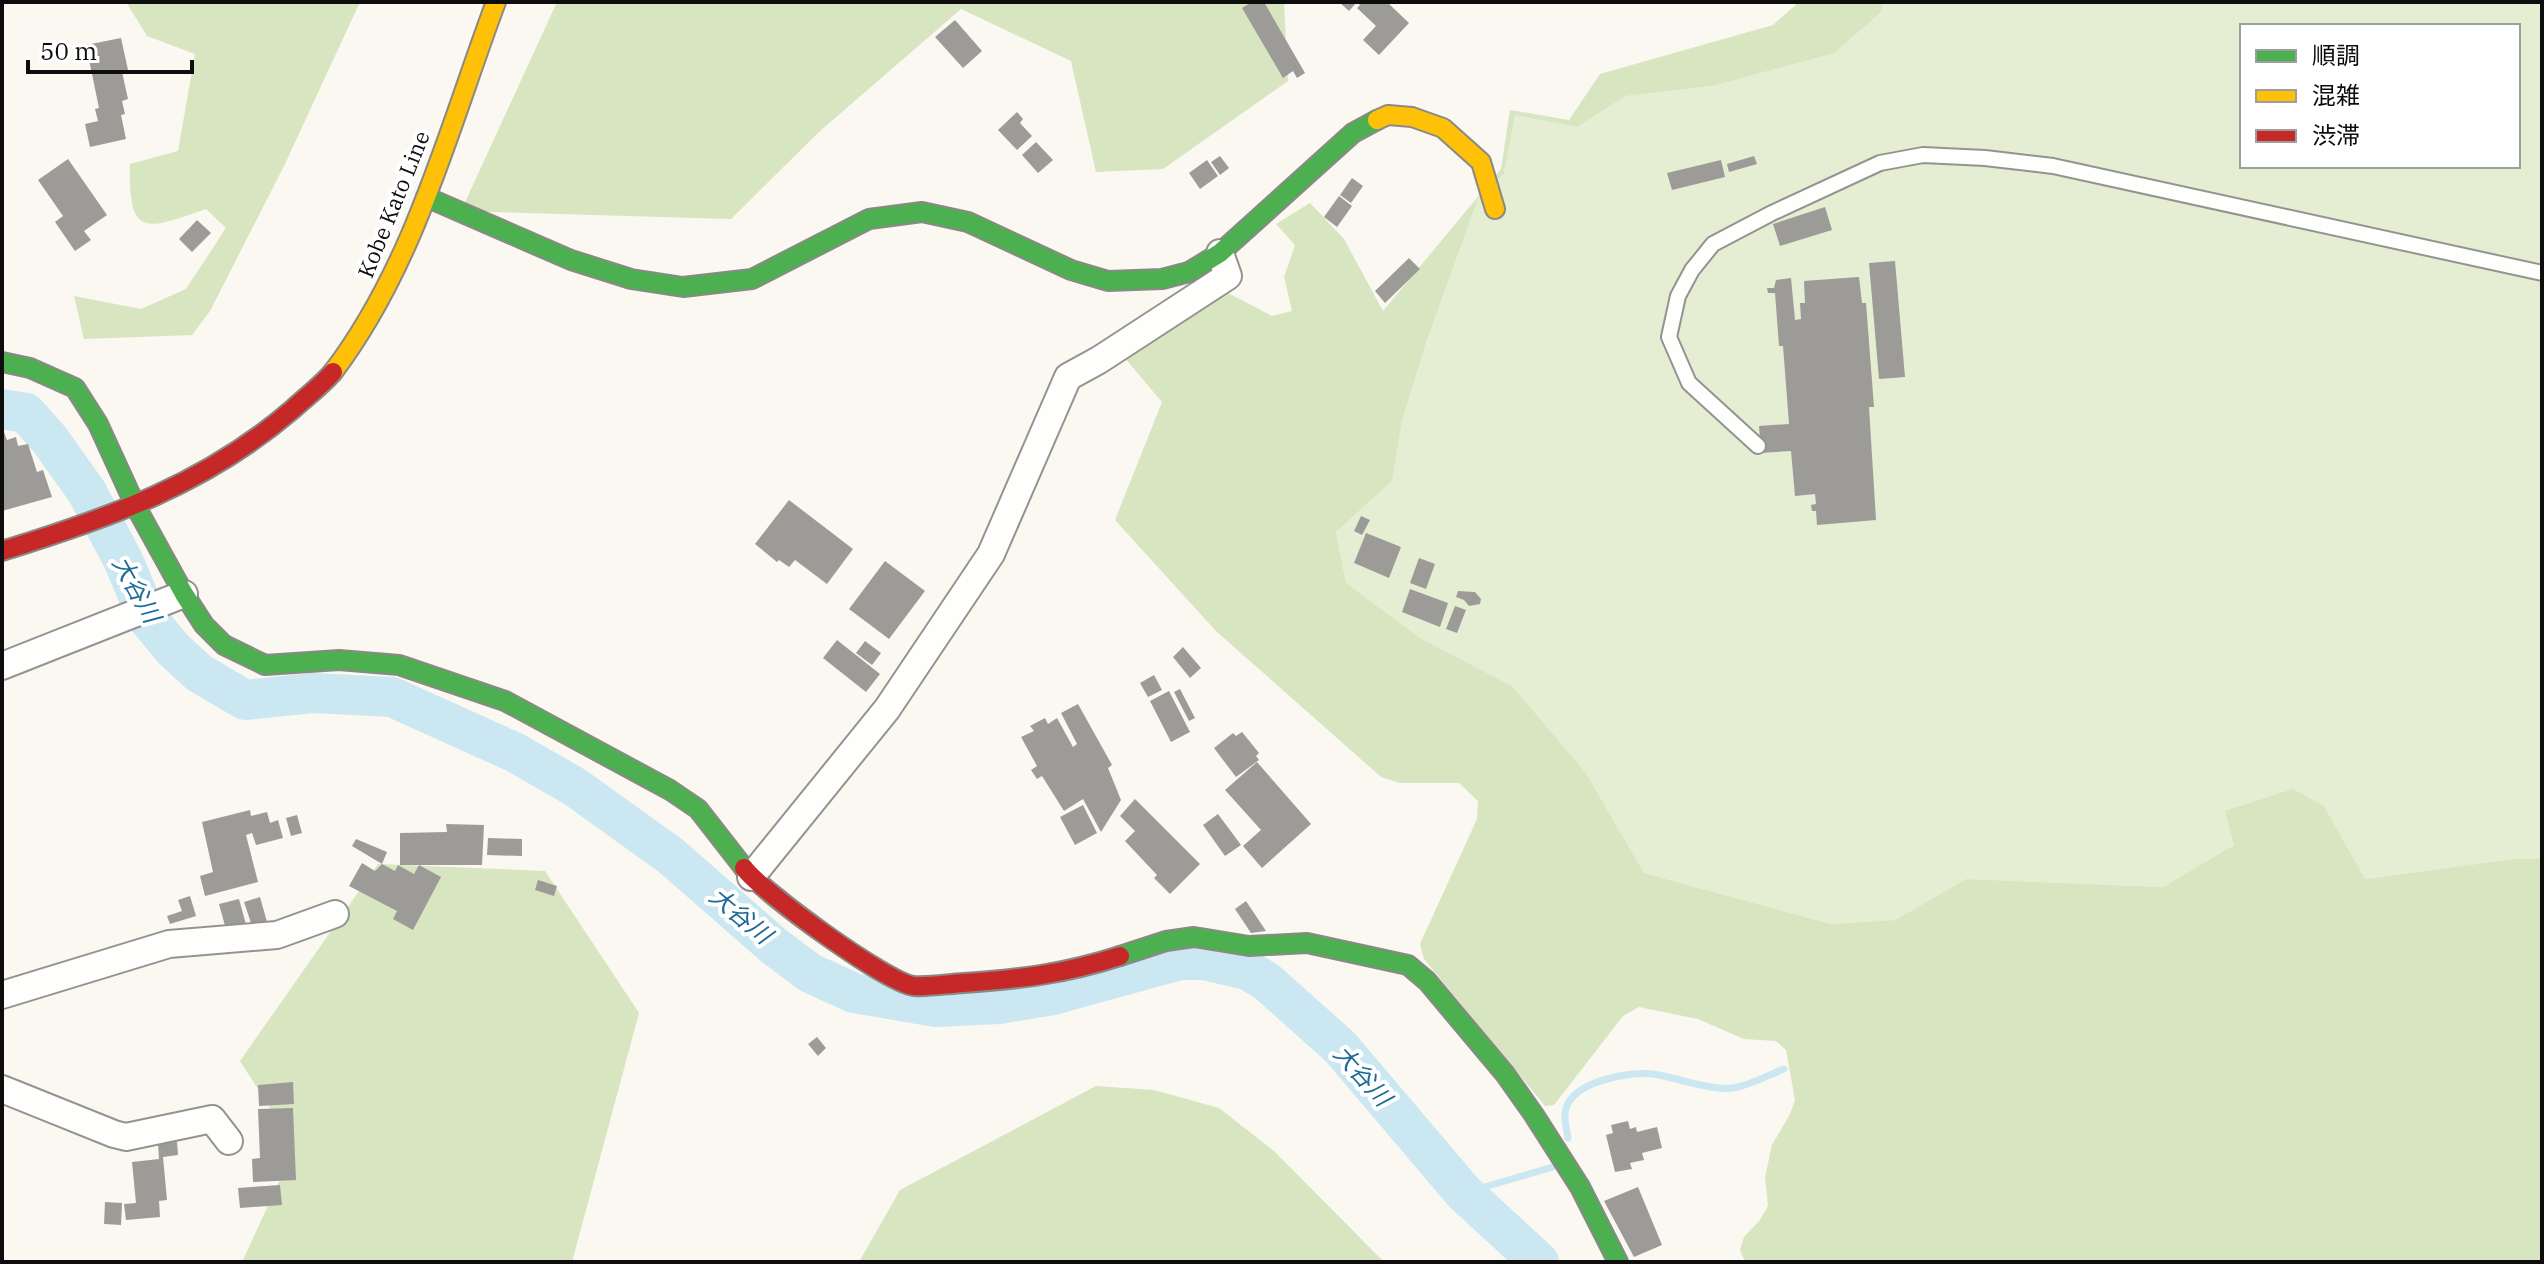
<svg xmlns="http://www.w3.org/2000/svg" width="2544" height="1264" viewBox="0 0 2544 1264" font-family="'IBM Plex Serif','Noto Sans JP',serif">
	<style>
		.green { fill: #e5eed2; fill-rule: evenodd }
		.forest { fill: #d7e5c1 }
		.lines { fill: none; stroke-linecap: round; stroke-linejoin: round }
		.stream { stroke: #cae7f2; stroke-width: 7 }
		.river { stroke: #cae7f2; stroke-width: 40 }
		.building { fill: #9d9b97 }
		.lane-casing { stroke: #949390; stroke-width: 18 }
		.street-casing { stroke: #949390; stroke-width: 30 }
		.fast-casing { stroke: #8a8986; stroke-width: 22 }
		.slow-casing { stroke: #8a8986; stroke-width: 22 }
		.jam-casing { stroke: #8a8986; stroke-width: 22 }
		.lane { stroke: #fefefd; stroke-width: 14 }
		.street { stroke: #fefefd; stroke-width: 26 }
		.fast { stroke: #4caf50; stroke-width: 18 }
		.slow { stroke: #ffc107; stroke-width: 18 }
		.jam { stroke: #c62828; stroke-width: 18 }
		.labels { text-anchor: middle; dominant-baseline: central; stroke-width: 8; stroke-linejoin: round; paint-order: stroke }
		.street-label { font-size: 22px; fill: #0d0d0d; stroke: #fff }
		.water-label { font-size: 24px; font-style: italic; fill: #1e6c96; stroke: #fff }
	</style>
	<rect width="100%" height="100%" fill="#faf8f1"/>
	<path class="green" d="M1884,2h658v857h-28l-149,20 -41,-73 -90,39 -71,42 -197,-8 -71,41 -64,4 -187,-51 -58,-100 -74,-87 -92,-48 -74,-55 -10,-51 56,-51 10,-60 24,-78 52,-144 26,-25 11,-59 62,12 49,-31 86,-10 168,-73zM2242,26h276v140h-276z"/>
	<path class="forest" d="M126,2h234l-76,164 -74,145 -18,24 -108,4 -10,-43 67,13 45,-20 40,-61 -20,-19c-60,21 -78,30 -76,-45l48,-13 17,-97 -48,-18z
		M557,2h727l4,79 -125,88 -67,3 -25,-111 -110,-52 -141,122 -89,88 -270,-8z
		M1799,2h85l-4,11 -46,40 -122,33 -86,10 -49,31 -62,-12 -11,59 -26,25 -52,144 -24,78 -10,60 -56,51 10,51 74,55 92,48 74,87 58,100 187,51 64,-4 71,-41 197,8 71,-42 -9,-34 68,-22 31,17 41,73 149,-20h28v403h-797l-5,-12 4,-13 16,-17 8,-14 -3,-29 7,-32 18,-31 5,-14 -9,-50 -10,-9 -32,-2 -46,-20 -59,-12 -16,9 -69,89 -9,1 -121,-147 -4,-15 57,-125 1,-18 -19,-18h-59l-19,-6 -165,-146 -101,-111 47,-118 -39,-46 105,-63 44,23 20,-5 -8,-34 11,-32 -19,-21 34,-21 34,36 39,72 118,-142 9,-59 59,10 31,-46 173,-49z
		M378,864l167,7 94,142 -67,249h-330l53,-115 -55,-86z
		M1096,1086l58,4 65,18 55,43 110,111h-525l41,-72z"/>
	<g class="lines">
		<path class="stream" d="M1568,1138c-1,-7 -4,-16 -3,-24 2,-32 63,-43 88,-40 21,3 59,17 79,14 17,-2 36,-13 52,-19
			M1464,1193l89,-26"/>
		<path class="river" d="M2,409l24,4 24,27 37,52 36,68 25,59 25,30 26,24 46,27 68,-7 79,4 124,56 59,34 96,69 103,90 36,27 44,20 82,14 63,-3 54,-9 127,-35h24l43,10 19,11 74,66 124,146 75,69"/>
	</g>
	<path class="building" d="M1252,2h12l41,71 -8,5 -4,-7 -10,7 -41,-70z
		M1339,2h48l22,21 -30,32 -16,-15 13,-14 -19,-18 3,-3 -3,-3 -8,9z
		M955,20l27,31 -19,17 -28,-31z
		M121,38l7,32 -6,2 6,27 -6,2 3,13 -4,1 5,24 -36,8 -5,-23 13,-3 -3,-12 4,-1 -13,-63z
		M1017,112l6,7 -3,4 12,13 -15,14 -19,-20z
		M1036,142l17,18 -15,13 -16,-18z
		M1220,156l9,12 -9,7 -9,-13z
		M1754,156l3,8 -28,8 -2,-8z
		M68,159l39,56 -23,16 7,9 -16,11 -20,-29 8,-6 -25,-36z
		M1207,160l11,16 -18,13 -11,-16z
		M1721,160l4,17 -53,13 -5,-17z
		M1352,178l11,8 -12,17 -11,-8z
		M1339,196l13,10 -15,21 -13,-10z
		M1825,207l7,23 -52,16 -7,-22z
		M197,220l14,13 -19,19 -13,-13z
		M1409,258l11,11 -35,34 -10,-12z
		M1895,261l10,116 -26,2 -10,-116z
		M1859,277l3,26h4l8,104h-5l7,113 -59,5 -1,-14h-4l-1,-6 5,-1 -1,-10 -20,2 -4,-45 -30,2 -2,-27 30,-2 -6,-78h-4l-4,-53h-7l-1,-5h7l2,-8 15,-2 4,42 6,-1 -1,-16h5l-1,-22z
		M2,427l5,13 9,-3 2,9 10,-2 9,28 6,-2 9,27 -50,14z
		M789,500l64,49 -26,35 -32,-24 -6,7 -10,-7 -2,2 -22,-18z
		M1361,516l9,4 -8,15 -8,-4z
		M1366,533l35,14 -12,31 -35,-15z
		M1419,558l16,6 -9,25 -16,-6z
		M885,561l40,30 -36,48 -40,-30z
		M1410,589l38,14 -8,24 -38,-15z
		M1458,591l17,1 6,7 -1,5 -11,2 -5,-6 -8,-3z
		M1455,606l11,4 -9,23 -11,-4z
		M837,640l43,34 -14,18 -43,-34z
		M865,641l16,12 -9,12 -16,-12z
		M1183,647l18,21 -11,10 -17,-21z
		M1154,675l8,15 -14,7 -8,-14z
		M1180,689l15,29 -6,3 -15,-29z
		M1169,691l21,41 -19,10 -21,-41z
		M1078,704l34,61 -4,3 13,32 -20,32 -18,-33 -19,12 -22,-35 -5,3 -6,-9 6,-4 -16,-29 13,-6 -4,-5 15,-8 3,6 9,-6 16,29 4,-3 -16,-31z
		M1242,732l17,21 -3,3 3,4 -23,17 -22,-29 19,-15 3,3z
		M1257,762l54,62 -49,44 -19,-22 18,-16 -36,-40z
		M1135,799l65,65 -30,30 -16,-16 3,-3 -32,-34 10,-10 -15,-15z
		M1083,805l14,28 -22,12 -15,-28z
		M250,810l1,6 16,-4 3,11 8,-3 5,18 -27,7 -4,-12 -6,2 12,47 -53,14 -5,-20 13,-4 -11,-50z
		M1218,814l23,31 -16,11 -22,-31z
		M297,815l5,18 -11,3 -5,-18z
		M446,824l38,1 -2,40h-82v-32l47,-1z
		M488,838l34,1v17l-35,-1z
		M356,839l31,13 -5,12 -30,-18z
		M362,863l13,8 7,-7 13,7 3,-6 16,9 5,-9 22,12 -28,53 -20,-11 4,-8 -48,-25z
		M538,880l19,6 -3,10 -19,-6z
		M190,896l6,20 -26,8 -3,-8 15,-5 -4,-11z
		M260,897l7,25 -15,4 -8,-24z
		M239,899l8,29 -20,5 -8,-29z
		M1246,901l20,30 -15,2 -16,-24z
		M817,1037l9,11 -8,8 -10,-12z
		M293,1082l1,22 -35,2 -1,-21z
		M293,1108l3,72 -43,2 -1,-23 8,-1 -2,-49z
		M1628,1121l2,8 6,-2 1,5 20,-5 5,21 -20,5 2,7 -14,3 2,6 -17,3 -9,-37 7,-2 -2,-8z
		M177,1142l1,13 -15,2 4,43 -8,1 1,16 -34,3 -2,-16 12,-1 -4,-41 27,-3 -1,-16z
		M280,1185l2,20 -42,3 -2,-20z
		M1638,1187l24,58 -28,12 -30,-56z
		M105,1202l17,1 -1,22 -17,-1z"/>
	<g class="lines">
		<defs>
			<path id="lane" d="M1758,446l-69,-63 -20,-46 9,-41 14,-26 21,-26 59,-31 108,-50 43,-8 62,3 68,8 489,107"/>
			<path id="street" d="M2,666l182,-72
				M751,877l136,-168 104,-155 77,-177 31,-17 129,-84 -8,-23
				M2,995l167,-51 108,-9 58,-21
				M2,1089l112,45 12,3 86,-18 17,22"/>
			<path id="fast" d="M426,197l145,63 60,19 52,8 69,-8 117,-60 53,-7 46,10 103,48 37,11 54,-2 27,-7 31,-19 133,-120 24,-13
				M2,362l28,6 45,20 23,36 38,83 48,87 20,31 20,20 41,20 74,-5 60,5 106,36 165,89 28,19 46,59
				M1120,956l46,-15 28,-4 55,9 58,-3 101,22 19,16 78,93 29,41 46,72 38,75"/>
			<path id="slow" d="M1377,120l11,-5 24,2 31,11 38,34 14,47
				M333,372c82,-108 116,-245 163,-370"/>
			<path id="jam" d="M2,551c107,-33 204,-67 291,-142 13,-12 28,-23 40,-37
				M744,868c18,24 143,115 170,118 16,1 33,-2 49,-3 58,-4 101,-9 157,-27"/>
		</defs>
		<use href="#lane" class="lane-casing"/>
		<use href="#street" class="street-casing"/>
		<use href="#fast" class="fast-casing"/>
		<use href="#slow" class="slow-casing"/>
		<use href="#jam" class="jam-casing"/>
		<use href="#lane" class="lane"/>
		<use href="#street" class="street"/>
		<use href="#fast" class="fast"/>
		<use href="#slow" class="slow"/>
		<use href="#jam" class="jam"/>
	</g>
	<g class="labels">
		<g class="street-label">
			<text transform="translate(393 204) rotate(-68)">Kobe Kato Line</text>
		</g>
		<g class="water-label">
			<text transform="translate(137 589) rotate(61)">大谷川</text>
			<text transform="translate(741 915) rotate(40)">大谷川</text>
			<text transform="translate(1363 1075) rotate(48)">大谷川</text>
		</g>
	</g>
	<rect width="2544" height="1264" fill="none" stroke="#0d0d0d" stroke-width="8"/>
	<rect x="2240" y="24" width="280" height="144" fill="#ffffff" stroke="#9e9e9e" stroke-width="2"/>
	<rect x="2256" y="50" width="40" height="12" fill="#4caf50" stroke="#9e9e9e" stroke-width="2"/>
	<text x="2312" y="64" font-size="24" fill="#0d0d0d">順調</text>
	<rect x="2256" y="90" width="40" height="12" fill="#ffc107" stroke="#9e9e9e" stroke-width="2"/>
	<text x="2312" y="104" font-size="24" fill="#0d0d0d">混雑</text>
	<rect x="2256" y="130" width="40" height="12" fill="#c62828" stroke="#9e9e9e" stroke-width="2"/>
	<text x="2312" y="144" font-size="24" fill="#0d0d0d">渋滞</text>
	<path d="M28 60v12h164v-12" fill="none" stroke="#0d0d0d" stroke-width="4"/>
	<text x="40" y="60" font-size="24" fill="#0d0d0d" stroke="#ffffff" stroke-width="6" paint-order="stroke">50 m</text>
</svg>
